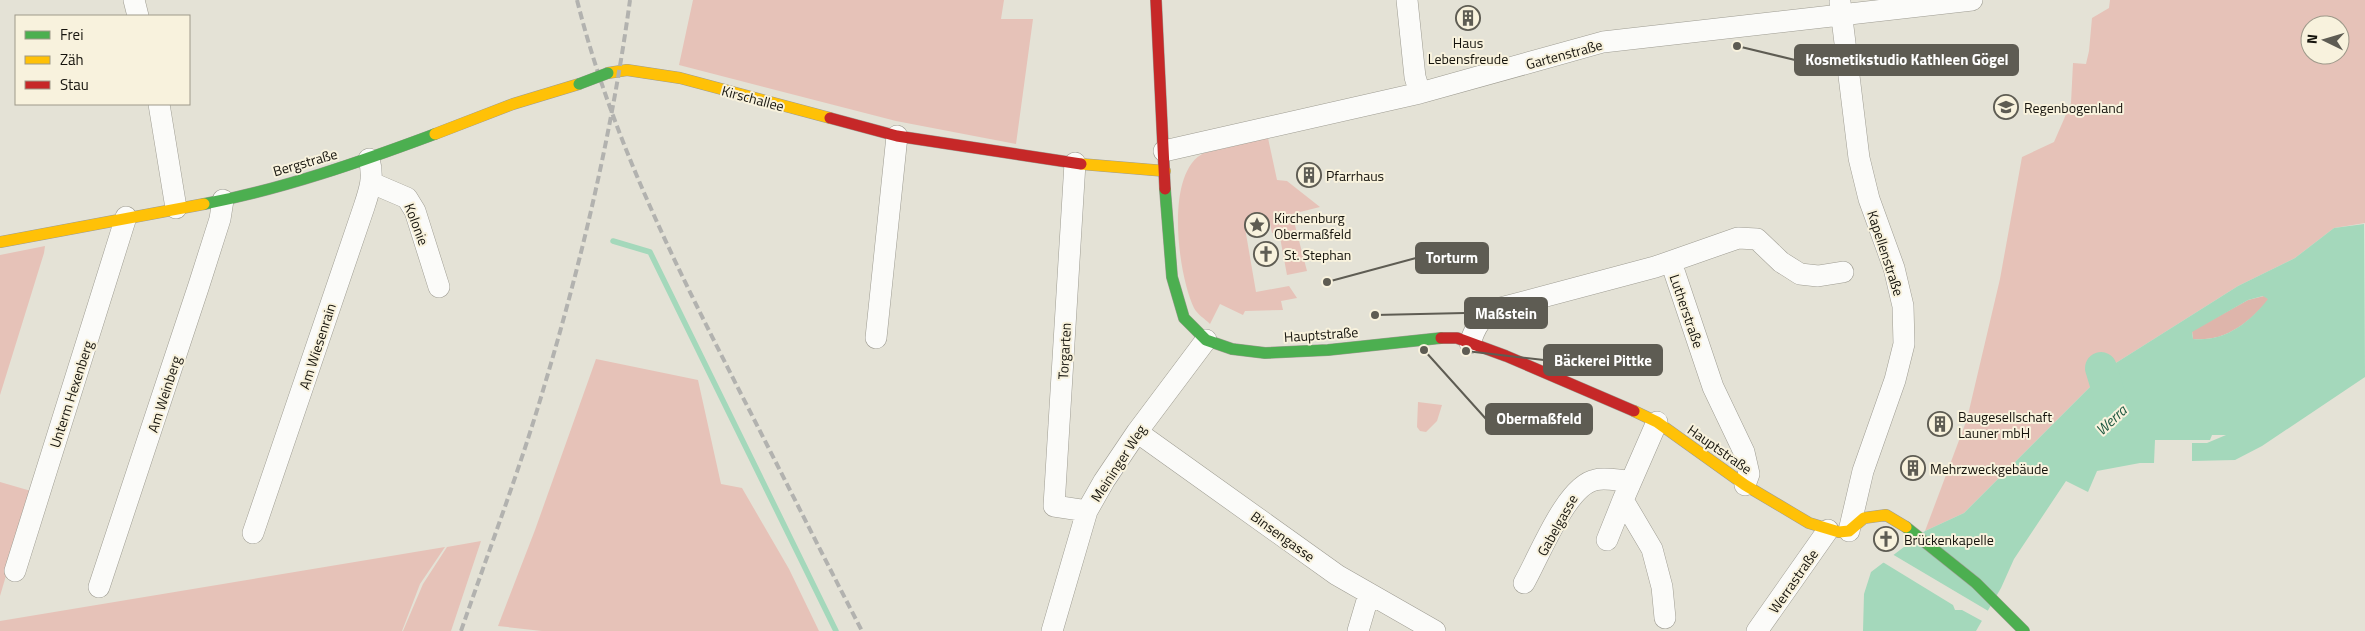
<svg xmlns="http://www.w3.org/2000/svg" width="2365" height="631" viewBox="0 0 2365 631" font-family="'Titillium Web',sans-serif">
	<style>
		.green { fill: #e6c2b8; fill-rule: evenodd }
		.forest { fill: #deb5ab }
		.water { fill: #a4d8bb; fill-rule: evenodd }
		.pier { fill: #e4e2d6 }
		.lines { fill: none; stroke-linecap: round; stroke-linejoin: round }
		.stream { stroke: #a4d8bb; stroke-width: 5.5 }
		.river { stroke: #a4d8bb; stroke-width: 32 }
		.street-casing { stroke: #9e9c92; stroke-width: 22 }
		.fast-casing { stroke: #9e9c92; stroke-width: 12 }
		.slow-casing { stroke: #9e9c92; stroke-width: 12 }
		.jam-casing { stroke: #9e9c92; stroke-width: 12 }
		.street { stroke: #fbfbf9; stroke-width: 21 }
		.fast { stroke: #4caf50; stroke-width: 11 }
		.slow { stroke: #ffc107; stroke-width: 11 }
		.jam { stroke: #c62828; stroke-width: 11 }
		.rail { stroke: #b2b2af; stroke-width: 4; stroke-dasharray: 8 4; stroke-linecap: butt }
		.fast-bridge-casing { stroke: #9e9c92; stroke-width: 12; stroke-linecap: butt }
		.fast-bridge { stroke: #4caf50; stroke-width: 11 }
		.labels { text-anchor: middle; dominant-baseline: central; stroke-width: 4; stroke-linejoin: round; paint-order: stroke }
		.poi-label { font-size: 14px; fill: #16140d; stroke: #f8f2dd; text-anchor: start }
		.street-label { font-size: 14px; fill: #16140d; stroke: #f8f2dd }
		.water-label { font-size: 15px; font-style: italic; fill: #1f5941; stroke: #f8f2dd }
		.leader { fill: none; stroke: #5e5c53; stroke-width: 2 }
		.callout-dot { fill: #5e5c53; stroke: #f8f2dd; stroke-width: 2 }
		.callout { fill: #5e5c53; stroke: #5e5c53; stroke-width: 2 }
		.callout-label { font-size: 15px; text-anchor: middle; font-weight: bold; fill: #fff }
	</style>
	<rect width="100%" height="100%" fill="#e4e2d6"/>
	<path class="green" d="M693,0h311l-3,19h32l-17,125 -120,-23 -217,-56z
		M2110,0h255v223l-31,5 -39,30 -57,28 -127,80 -147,147 -39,18 42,-112 33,-140 22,-122 32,-15 17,-39 2,-40 13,1 3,-13 3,-33 17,-10zM2310,25h30v30h-30z
		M1268,138l9,42 10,1 33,26 -28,7 15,57 -20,4 -8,-43 -7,1 -2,-10 -25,5 11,64 33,-6 8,12 -16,3 2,9 -38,1 -2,4 -23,-11 -10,20c-5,-5 -13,-10 -16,-16 -16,-33 -30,-136 10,-155z
		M45,246l-1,7 -44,142v-140z
		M596,359l102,21 23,104 21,4 47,81 30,62h-277l-44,-5 37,-96z
		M1418,402l24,3 -5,16 -11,11 -6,-1 -3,-4z
		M0,482l31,9 -31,105z
		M481,541l-30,90h-48l20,-47 24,-37z
		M445,547l-25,37 -18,47h-402v-10z"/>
	<path class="forest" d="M2264,296l5,3c-20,24 -44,43 -76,40l-1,-8 56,-31z"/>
	<path class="water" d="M2364,224l1,153 -103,69 -27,14 -43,1v-18h15l19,-8h-14l-2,5h-55l-1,23h-14l-43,8 -9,21 -22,-11 -52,78 -13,29 -25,43h-113l1,-37 7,-22 54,-41 39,-18 147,-147 127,-80 57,-28 39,-30zM2263,296l5,3c-19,24 -43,43 -75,40l-1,-7 56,-32z"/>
	<path class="pier" d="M1892,554l98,58 -6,10 -22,-12h-7l-2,-5 -72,-44z"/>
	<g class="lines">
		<path class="stream" d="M613,241l37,11 186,379"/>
		<path class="river" d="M2101,368l14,46"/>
		<defs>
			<path id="street" d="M134,0l4,16
				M1407,0l8,77 5,16
				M1840,2l19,156 10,41 25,69 9,38 1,38 -9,36 -32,91 -14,60
				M159,104l17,104
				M1164,151l256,-58 183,-51 369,-42
				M1075,163l-21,343 33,5
				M372,183l35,15 8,13 24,76
				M1671,262l42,125 31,65 5,22 -4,11
				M876,338l21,-202
				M1470,343c6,-18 11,-26 27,-34l158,-42 83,-29 19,1 24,23 19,12 18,2 25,-4
				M1657,422l-34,78 29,49 10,38 3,31
				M1137,432l200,143 98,56
				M253,533l111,-326c6,-18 10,-30 5,-48
				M1607,540l16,-40
				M15,571l111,-354
				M1524,583c15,-26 42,-97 71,-103 10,-3 25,1 35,1
				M99,587l100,-302 21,-66 3,-19
				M1052,631l35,-120 17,-30 33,-49 69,-92
				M1358,631l11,-37
				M1757,631l71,-101"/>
			<path id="fast" d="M1165,189l7,88 12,41 22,22 26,9 33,4 63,-3 113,-12
				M204,204c79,-15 156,-42 231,-70
				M1906,527l70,56 48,48"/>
			<path id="slow" d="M608,73l19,-3 53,8 150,40
				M435,134l78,-30 66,-20
				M1081,164l84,7
				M0,242l204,-38
				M1634,411l23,11 88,63 64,38 30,9 10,-1 15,-13 22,-3 20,12"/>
			<path id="jam" d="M1156,0l9,189
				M830,118l67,18 184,28
				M1441,338h16l49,18 128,55"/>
		</defs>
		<use href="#street" class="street-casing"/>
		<use href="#fast" class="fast-casing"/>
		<use href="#slow" class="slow-casing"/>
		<use href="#jam" class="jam-casing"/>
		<use href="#street" class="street"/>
		<use href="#fast" class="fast"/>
		<use href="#slow" class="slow"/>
		<use href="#jam" class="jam"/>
		<path class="rail" d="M577,0c34,136 97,262 160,386 42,82 83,164 125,245
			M461,631c28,-81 59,-162 83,-244 38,-127 68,-255 86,-387"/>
		<defs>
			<path id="fast-bridge" d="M579,84l29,-11"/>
		</defs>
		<use href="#fast-bridge" class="fast-bridge-casing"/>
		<use href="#fast-bridge" class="fast-bridge"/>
	</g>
	<defs>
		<symbol id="building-ring" viewBox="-11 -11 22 22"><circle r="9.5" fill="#f8f2dd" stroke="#5e5c53" stroke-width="1.5"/><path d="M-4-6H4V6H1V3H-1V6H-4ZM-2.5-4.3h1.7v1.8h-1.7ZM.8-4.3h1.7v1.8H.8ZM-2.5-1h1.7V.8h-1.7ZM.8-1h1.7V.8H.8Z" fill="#5e5c53"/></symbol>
		<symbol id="school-ring" viewBox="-11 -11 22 22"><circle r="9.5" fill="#f8f2dd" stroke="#5e5c53" stroke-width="1.5"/><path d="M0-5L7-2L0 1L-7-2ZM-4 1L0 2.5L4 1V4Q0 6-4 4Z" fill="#5e5c53"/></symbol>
		<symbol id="sight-ring" viewBox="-11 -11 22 22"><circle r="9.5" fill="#f8f2dd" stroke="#5e5c53" stroke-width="1.5"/><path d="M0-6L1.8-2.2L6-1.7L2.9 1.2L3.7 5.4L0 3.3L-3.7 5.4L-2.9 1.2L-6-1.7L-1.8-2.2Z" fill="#5e5c53"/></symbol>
		<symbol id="church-ring" viewBox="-11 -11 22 22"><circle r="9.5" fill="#f8f2dd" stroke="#5e5c53" stroke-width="1.5"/><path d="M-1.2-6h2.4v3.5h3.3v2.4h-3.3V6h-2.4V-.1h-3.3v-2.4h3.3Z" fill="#5e5c53"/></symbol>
	</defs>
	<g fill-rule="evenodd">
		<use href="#building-ring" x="1454" y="4" width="28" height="28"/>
		<use href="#school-ring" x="1992" y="93" width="28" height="28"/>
		<use href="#building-ring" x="1295" y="161" width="28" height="28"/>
		<use href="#sight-ring" x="1243" y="211" width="28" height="28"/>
		<use href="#church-ring" x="1252" y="240" width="28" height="28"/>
		<use href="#building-ring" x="1926" y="410" width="28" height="28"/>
		<use href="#building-ring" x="1899" y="454" width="28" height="28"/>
		<use href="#church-ring" x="1872" y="525" width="28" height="28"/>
	</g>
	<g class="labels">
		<g class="poi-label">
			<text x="1468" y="42" text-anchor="middle">Haus<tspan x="1468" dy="16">Lebensfreude</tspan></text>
			<text x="2024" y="107">Regenbogenland</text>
			<text x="1326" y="175">Pfarrhaus</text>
			<text x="1274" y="217">Kirchenburg<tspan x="1274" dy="16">Obermaßfeld</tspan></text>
			<text x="1284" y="254">St. Stephan</text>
			<text x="1958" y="416">Baugesellschaft<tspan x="1958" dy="16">Launer mbH</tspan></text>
			<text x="1930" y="468">Mehrzweckgebäude</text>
			<text x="1904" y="539">Brückenkapelle</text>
		</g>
		<g class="street-label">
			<text transform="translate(1564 54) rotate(-15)">Gartenstraße</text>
			<text transform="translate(753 98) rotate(15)">Kirschallee</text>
			<text transform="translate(305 162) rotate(-16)">Bergstraße</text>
			<text transform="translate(417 224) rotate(69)">Kolonie</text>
			<text transform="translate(1886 253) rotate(72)">Kapellenstraße</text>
			<text transform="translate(1687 311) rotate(71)">Lutherstraße</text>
			<text transform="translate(1321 334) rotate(-4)">Hauptstraße</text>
			<text transform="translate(317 346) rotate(-72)">Am Wiesenrain</text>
			<text transform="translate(1064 351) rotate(-87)">Torgarten</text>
			<text transform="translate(71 394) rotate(-72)">Unterm Hexenberg</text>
			<text transform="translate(164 394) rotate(-72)">Am Weinberg</text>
			<text transform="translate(1720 449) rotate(35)">Hauptstraße</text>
			<text transform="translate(1118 463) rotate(-57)">Meininger Weg</text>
			<text transform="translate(1557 525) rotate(-61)">Gabelgasse</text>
			<text transform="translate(1283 536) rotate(36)">Binsengasse</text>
			<text transform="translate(1793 581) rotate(-55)">Werrastraße</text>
		</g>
		<g class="water-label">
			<text transform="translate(2111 420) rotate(-43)">Werra</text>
		</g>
	</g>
	<path class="leader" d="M1737 46L1795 60M1327 282L1416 258M1375 315L1465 313M1466 351L1544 360M1424 350L1486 419"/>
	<g class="callout-dot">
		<circle cx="1737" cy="46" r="5"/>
		<circle cx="1327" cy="282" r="5"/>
		<circle cx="1375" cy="315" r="5"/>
		<circle cx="1466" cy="351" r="5"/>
		<circle cx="1424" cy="350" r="5"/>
	</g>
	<g class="callout">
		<rect x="1795" y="45" width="223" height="30" rx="5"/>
		<rect x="1416" y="243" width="72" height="30" rx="5"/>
		<rect x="1465" y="298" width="82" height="30" rx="5"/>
		<rect x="1544" y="345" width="118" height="30" rx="5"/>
		<rect x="1486" y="404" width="106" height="30" rx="5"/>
	</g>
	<g class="callout-label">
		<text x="1907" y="65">Kosmetikstudio Kathleen Gögel</text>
		<text x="1452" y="263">Torturm</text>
		<text x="1506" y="319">Maßstein</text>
		<text x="1603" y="366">Bäckerei Pittke</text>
		<text x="1539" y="424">Obermaßfeld</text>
	</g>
	<rect x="15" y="15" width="175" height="90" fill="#f8f2dd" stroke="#9e998a"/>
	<rect x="25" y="31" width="25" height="8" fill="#4caf50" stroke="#9e998a"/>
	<text x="60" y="40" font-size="15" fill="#16140d">Frei</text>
	<rect x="25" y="56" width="25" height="8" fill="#ffc107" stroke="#9e998a"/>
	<text x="60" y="65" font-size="15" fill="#16140d">Zäh</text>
	<rect x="25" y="81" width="25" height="8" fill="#c62828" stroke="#9e998a"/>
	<text x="60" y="90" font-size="15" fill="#16140d">Stau</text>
	<g transform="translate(2325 40) rotate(275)"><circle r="24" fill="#f8f2dd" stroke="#9e998a"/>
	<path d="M0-4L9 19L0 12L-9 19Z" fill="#5e5c53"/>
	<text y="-8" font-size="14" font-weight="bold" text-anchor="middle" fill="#16140d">N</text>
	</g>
</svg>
